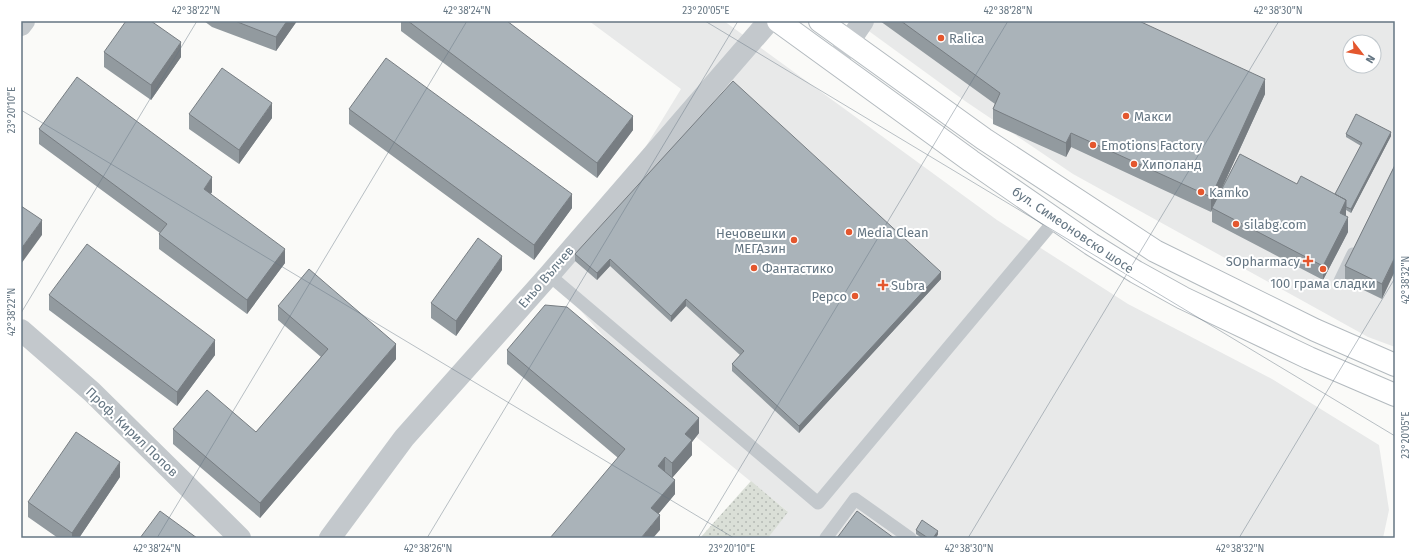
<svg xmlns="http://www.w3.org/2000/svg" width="1416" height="559" viewBox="0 0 1416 559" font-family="'Fira Sans',sans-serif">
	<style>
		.built { fill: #e8e9e9; fill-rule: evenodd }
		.green { fill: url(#green-dots) }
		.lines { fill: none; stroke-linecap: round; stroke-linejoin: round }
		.secondary-casing { stroke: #b3babf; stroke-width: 24 }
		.service { stroke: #c3c8cc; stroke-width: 13 }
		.minor { stroke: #c3c8cc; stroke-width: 22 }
		.secondary { stroke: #fff; stroke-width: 22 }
		.wall { fill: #929a9f }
		.shaded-wall { fill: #777d82 }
		.building { fill: #aab3b9; stroke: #777d82 }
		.ticks { fill: none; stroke: #657683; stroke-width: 1; stroke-opacity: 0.45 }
		.poi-dot { fill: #e4572e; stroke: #fff; stroke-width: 1.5 }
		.labels { text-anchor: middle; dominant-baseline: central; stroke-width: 4; stroke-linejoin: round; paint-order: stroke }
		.poi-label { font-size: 13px; fill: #657683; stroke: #fff; text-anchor: start }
		.street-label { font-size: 13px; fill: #657683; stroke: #fff }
		.neatline { fill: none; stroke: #657683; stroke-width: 1.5 }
		.ticks-label { font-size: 10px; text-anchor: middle; fill: #657683 }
	</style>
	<defs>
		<pattern id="green-dots" width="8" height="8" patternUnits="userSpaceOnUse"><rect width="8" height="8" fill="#dadfd7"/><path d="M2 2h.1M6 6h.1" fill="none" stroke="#b4b9b4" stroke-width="1.8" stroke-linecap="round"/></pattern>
	</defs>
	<rect width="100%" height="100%" fill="#fafaf8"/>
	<path class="built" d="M589,21h135l273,199 131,84 144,75 107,66 10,65 -6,28h-615l19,-27 -103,-84 -135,-152 64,-75 68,-111z
		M855,21h540v326l-27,-10 -295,-163 -108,-73zM1350,42h24v24h-24z"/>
	<path class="green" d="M751,481l37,31 -20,26h-68z"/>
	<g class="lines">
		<defs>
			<path id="secondary" d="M778,21l193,140 120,83 45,28 47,26 126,60 86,37
				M820,21l164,118 171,112 160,79 80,35"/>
		</defs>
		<use href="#secondary" class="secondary-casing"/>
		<path class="service" d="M549,275l269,228 237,-283
			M1340,281l13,-27
			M826,538l29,-39 55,39"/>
		<path class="minor" d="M21,25l3,-4
			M835,62l28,-41
			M21,330l71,62 148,146
			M330,538l74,-100 145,-163 220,-254"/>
		<use href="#secondary" class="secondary"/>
	</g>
	<path class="wall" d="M204,21h93l-21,30 -64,-24z
		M401,21h106l126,109 -36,48 -196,-147z
		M880,21h259l126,73 -48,105 80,-15 38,10 26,-48 -15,-9v-3l45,2 -40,77 -5,-3v6l2,16 -25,48 -111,-58v-13l-1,3 -140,-65 -5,10 -73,-33v-15l2,-5z
		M104,52l77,5 -30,43 -47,-33z
		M349,109l223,99 -38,52 -185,-136z
		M189,114l83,4 -33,46 -50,-35z
		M39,129l173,63 -1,2 74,69 -38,51 -88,-65v-15l1,-1 -121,-89z
		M1395,165l-13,134 -37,-18v-15z
		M575,254l366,25 -142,154 -67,-62v-7l8,-9 -54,-49 -15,16 -61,-56 -13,14 -22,-19z
		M502,270l-46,66 -25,-18v-15z
		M49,295l166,60 -38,51 -128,-96z
		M278,306l118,53 -136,159 -87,-74v-15l83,3 65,-75 -43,-37z
		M507,350l192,83 -7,9v13l-20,23 3,16 -17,20 2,16 -43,-73 -110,-93z
		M120,477l-41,61h-21l-30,-21v-15z
		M916,530l22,4 -2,4h-14l-6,-4z"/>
	<path class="shaded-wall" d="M287,21h10l-21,30v-14z
		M181,42v15l-30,43v-15z
		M1265,79v15l-54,118v-15z
		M272,103v15l-33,46v-14z
		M633,116v14l-36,48v-15z
		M1391,132v4l-40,77v-4z
		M1071,133v14l-5,10v-14z
		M212,177v15l-8,11v-14z
		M572,194v14l-38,52v-15z
		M1346,200v15l-6,12v-14z
		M1348,217v15l-25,48v-14z
		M42,220v15l-21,29v-15z
		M285,249v14l-38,51v-14z
		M502,256v14l-46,66v-15z
		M1395,257v14l-13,28v-15z
		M610,259v7l-13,14v-7z
		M941,272v7l-142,154v-7z
		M686,299v7l-15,16v-6z
		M215,340v15l-38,51v-14z
		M396,344v15l-136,159v-15z
		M699,418v15l-7,9v13l-20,23v-15l13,-29z
		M665,457v15l-7,-6z
		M120,462v15l-41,61h-7v-5z
		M675,480v14l-24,29v-15z
		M660,515v15l-7,8h-12z
		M938,531v3l-2,4h-3z"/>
	<path class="building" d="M126,21h25l30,21 -30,43 -47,-33z
		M235,21h52l-11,16z
		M408,21h99l126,95 -36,47z
		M901,21h238l126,58 -54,118 -140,-64 -5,10 -73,-34 7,-16z
		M386,58l186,136 -38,51 -185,-136z
		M222,68l50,35 -33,47 -50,-36z
		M77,77l135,100 -8,12 81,60 -38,51 -88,-66 8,-10 -128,-95z
		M733,81l208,191 -142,154 -67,-62 12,-13 -58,-52 -15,17 -61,-57 -13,14 -22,-19z
		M1356,114l35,18 -40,77 -5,-2v-7l-11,-6 27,-51 -16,-9z
		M1240,154l57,30 4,-8 45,24 -6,13 8,4 -25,49 -111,-58z
		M1395,165v92l-13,27 -37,-18z
		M21,206l21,14 -21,29z
		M478,238l24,18 -46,65 -25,-18z
		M87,244l128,96 -38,52 -128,-97z
		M309,269l87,75 -136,159 -87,-74 34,-39 49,42 72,-83 -50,-43z
		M545,305l22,2 132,111 -14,16 7,6 -20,23 -7,-6 -7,9 17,14 -24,28 9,7 -19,23h-91l75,-89 -118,-99z
		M76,432l44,30 -48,71 -44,-31z
		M160,511l37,27h-57z
		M857,511l37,27h-57z
		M922,520l16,11 -5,7h-5l-12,-8z"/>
	<path class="ticks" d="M705,21l690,415M21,110l713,428M21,313l176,-292M157,538l310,-517M427,538l311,-517M698,538l310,-517M968,538l311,-517M1239,538l156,-260"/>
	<g class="poi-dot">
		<circle cx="941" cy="38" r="4"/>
		<circle cx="1126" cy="116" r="4"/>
		<circle cx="1093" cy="145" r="4"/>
		<circle cx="1134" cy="164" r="4"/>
		<circle cx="1201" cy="192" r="4"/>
		<circle cx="1236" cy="224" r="4"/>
		<circle cx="849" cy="232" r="4"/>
		<circle cx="794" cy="240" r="4"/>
		<path d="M1306 255h4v4h4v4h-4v4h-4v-4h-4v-4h4z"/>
		<circle cx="754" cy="268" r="4"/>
		<circle cx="1323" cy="269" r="4"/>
		<path d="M881 279h4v4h4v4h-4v4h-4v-4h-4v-4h4z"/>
		<circle cx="855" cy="296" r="4"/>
	</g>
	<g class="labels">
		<g class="poi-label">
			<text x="949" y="38">Ralica</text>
			<text x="1134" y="116">Макси</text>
			<text x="1101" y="145">Emotions Factory</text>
			<text x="1142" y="164">Хиполанд</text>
			<text x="1209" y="192">Kamko</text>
			<text x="1244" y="224">silabg.com</text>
			<text x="857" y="232">Media Clean</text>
			<text x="786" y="233" text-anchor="end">Нечовешки<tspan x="786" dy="15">МЕГАзин</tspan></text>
			<text x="1300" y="261" text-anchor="end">SOpharmacy</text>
			<text x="762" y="268">Фантастико</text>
			<text x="1323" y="283" text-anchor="middle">100 грама сладки</text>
			<text x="891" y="285">Subra</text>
			<text x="847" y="296" text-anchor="end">Pepco</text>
		</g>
		<g class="street-label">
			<text transform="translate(1073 230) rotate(34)">бул. Симеоновско шосе</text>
			<text transform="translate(546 277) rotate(-49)">Еньо Вълчев</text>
			<text transform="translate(132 432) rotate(44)">Проф. Кирил Попов</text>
		</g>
	</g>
	<rect width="1416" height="559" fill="none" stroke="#ffffff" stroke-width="44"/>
	<g transform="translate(1362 54) rotate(121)"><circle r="19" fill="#ffffff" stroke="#c1c8cd"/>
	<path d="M0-3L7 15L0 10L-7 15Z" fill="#e4572e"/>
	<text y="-6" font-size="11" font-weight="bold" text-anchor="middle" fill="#657683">N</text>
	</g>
	<rect x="22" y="22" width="1372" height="515" class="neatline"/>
	<g class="ticks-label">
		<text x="196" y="14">42°38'22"N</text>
		<text x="467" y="14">42°38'24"N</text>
		<text x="706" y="14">23°20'05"E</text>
		<text x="1008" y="14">42°38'28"N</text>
		<text x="1278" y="14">42°38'30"N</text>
		<text transform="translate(11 110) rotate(-90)" y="4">23°20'10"E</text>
		<text transform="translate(1405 280) rotate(-90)" y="4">42°38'32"N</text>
		<text transform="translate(11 312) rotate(-90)" y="4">42°38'22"N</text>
		<text transform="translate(1405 435) rotate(-90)" y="4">23°20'05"E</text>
		<text x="157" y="552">42°38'24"N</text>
		<text x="428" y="552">42°38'26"N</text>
		<text x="732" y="552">23°20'10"E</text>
		<text x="969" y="552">42°38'30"N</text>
		<text x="1240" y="552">42°38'32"N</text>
	</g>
</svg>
